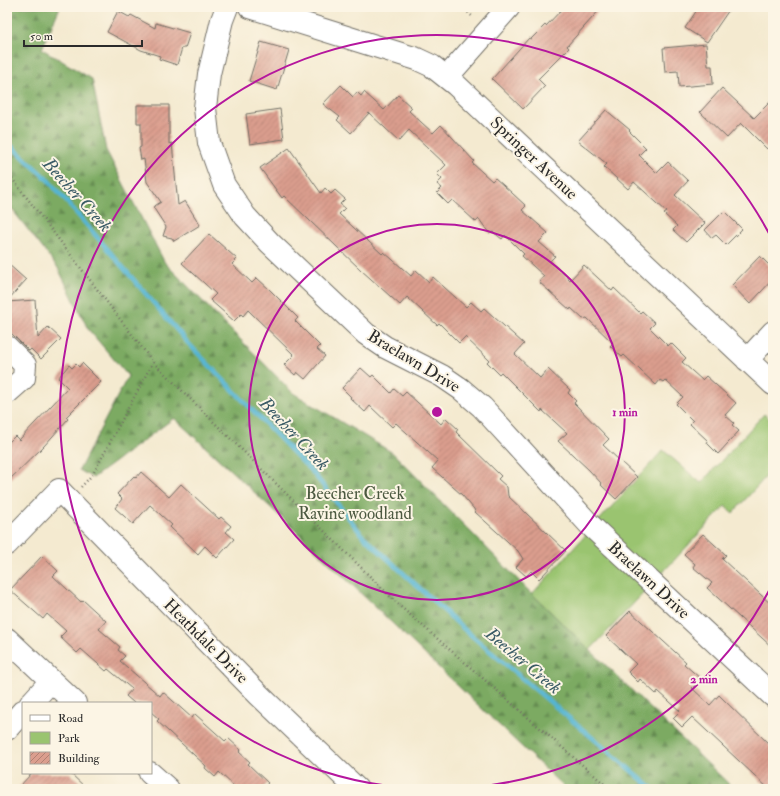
<svg xmlns="http://www.w3.org/2000/svg" width="780" height="796" viewBox="0 0 780 796" font-family="'IM FELL Double Pica',serif">
	<style>
		.green { fill: #9ac470; stroke: #62784e }
		.forest { fill: url(#forest-firs); stroke: #536a46 }
		.lines { fill: none; stroke-linecap: round; stroke-linejoin: round }
		.stream { stroke: #55b5d3; stroke-width: 4.5 }
		.building { fill: url(#building-hatch) }
		.minor-casing { stroke: #716e65; stroke-width: 24 }
		.path { stroke: #716e65; stroke-width: 2.5; stroke-dasharray: 1 3; stroke-linecap: butt }
		.minor { stroke: #fff; stroke-width: 22 }
		.ring { fill: none; stroke: #b5179e; stroke-width: 2 }
		.labels { text-anchor: middle; dominant-baseline: central; stroke-width: 4; stroke-linejoin: round; paint-order: stroke }
		.street-label { font-size: 17px; fill: #2b2b2b; stroke: #fcf5e5 }
		.park-label { font-size: 17px; fill: #4c5940; stroke: #fcf5e5 }
		.water-label { font-size: 18px; font-style: italic; fill: #3a5b66; stroke: #fcf5e5 }
		.centre { fill: #b5179e; stroke: #fcf5e5; stroke-width: 2 }
		.ring-label { font-size: 12px; text-anchor: middle; font-weight: bold; fill: #b5179e; stroke: #fcf5e5; stroke-width: 4; stroke-linejoin: round; paint-order: stroke }
	</style>
	<defs>
		<pattern id="forest-firs" width="22" height="20" patternUnits="userSpaceOnUse"><rect width="22" height="20" fill="#7baa62"/><path d="M5 1l3.5 6h-7zM16 11l3.5 6h-7z" fill="#658b51"/></pattern>
		<pattern id="building-hatch" width="6" height="6" patternUnits="userSpaceOnUse"><rect width="6" height="6" fill="#db9e8e"/><path d="M-1 1l2-2M0 6l6-6M5 7l2-2" fill="none" stroke="#b28174"/></pattern>
	</defs>
	<rect width="100%" height="100%" fill="#fcf5e5"/>
	<filter id="ink" filterUnits="userSpaceOnUse"><feTurbulence type="fractalNoise" baseFrequency=".025" numOctaves="2"/><feDisplacementMap in="SourceGraphic" scale="8" xChannelSelector="R" yChannelSelector="G"/><feConvolveMatrix kernelMatrix="1 2 1 2 8 2 1 2 1" color-interpolation-filters="sRGB"/></filter>
	<filter id="wash" filterUnits="userSpaceOnUse"><feTurbulence type="fractalNoise" baseFrequency=".012" numOctaves="4" result="noise"/><feDisplacementMap in="SourceGraphic" scale="16" xChannelSelector="R" yChannelSelector="G"/><feGaussianBlur stdDeviation="0.9" result="paint"/><feColorMatrix in="noise" values="0 0 0 0 0 0 0 0 0 0 0 0 0 0 0 0 0 1.4 0 .05"/><feComposite in="paint" operator="in"/></filter>
	<g filter="url(#wash)">
		<rect width="100%" height="100%" fill="#f4ead0"/>
		<path class="green" d="M764,414l9,8v47l-40,44 -8,-7 -135,144 -58,-56 131,-144 38,33z"/>
		<path class="forest" d="M7,7h53l-18,42 50,30 14,71 59,113 128,130 100,60 139,141 202,195h-168l-283,-270 -109,-101 -81,60 -14,-8 49,-94 -40,-47 -30,-61 -51,-65z"/>
		<g class="lines">
			<path class="stream" d="M7,142l41,38 140,163 126,131 49,62 102,94 188,159"/>
		</g>
		<g id="blocks">
			<path class="building" d="M564,7h38l-35,39 2,2 -31,31 7,7 -22,23 -31,-30 37,-41 2,1 14,-14 1,1z
				M699,7h32l-24,35 -22,-14z
				M118,11l11,6 2,-2 24,13 1,-5 34,10 -5,15h-3l-5,17 -18,-6 1,-3 -19,-6 -34,-18z
				M261,42l28,8 -12,40 -28,-9z
				M706,44l2,22h4l1,18 -34,3 -1,-16 -13,1 -2,-24z
				M341,85l12,12 4,-5 4,4 3,-4 20,18 14,-15 14,13 -3,3 24,22 8,-8 33,36 -2,2 20,18 3,-3 17,15 14,13 -4,4 26,23 -9,9 16,14 -5,5 20,19 14,-15 28,26 2,-3 26,25 2,-2 13,12 -5,5 18,18 3,-3 15,15 -4,4 20,18 4,-4 30,27 -11,12 9,8 -2,2 7,6 -21,23 -11,-11 1,-2 -18,-17 3,-3 -17,-17 7,-7 -18,-17 -2,2 -3,-2 -4,5 -32,-30 -2,2 -12,-11 3,-3 -26,-25 -4,1 -12,-11 -1,2 -31,-28 5,-6 -22,-20 2,-2 -19,-19 -3,4 -9,-7 -4,1 -10,-14 -3,3 -24,-22 -4,4 -11,-11 5,-5 -5,-4 5,-5 -5,-5 9,-9 -37,-35 -10,11 -30,-28 -18,20 -14,-13 3,-3 -17,-13z
				M722,88l32,30 19,-19v43l-6,7 -26,-26 -14,15 -27,-26z
				M137,105h32v39l3,-1 6,62 7,-4 15,24 -26,16 -2,-3 -9,-2 3,-9 -13,-20 8,-5 -14,-20 -3,-23 -3,1 -2,-12 2,-1v-24h-4z
				M280,109l4,30 -34,5 -4,-30z
				M606,110l24,20 -1,1 17,17 -7,7 18,18 11,-11 20,19 -13,14 30,28 -19,19 -13,-12 4,-4 -13,-12 3,-2 -33,-30 -6,7 -24,-22 3,-3 -29,-23z
				M289,148l32,45 4,-5 6,6 4,-4 10,9 -5,5 5,4 -6,6 43,40 2,-2 27,24 5,-6 13,12 4,-5 33,30 5,-5 10,9 3,-3 40,36 -9,10 25,24 8,-9 22,21 -2,3 8,8 -2,2 35,36 -6,6 34,32 -21,22 -15,-14 1,-1 -13,-14 -31,-29 9,-8 -25,-23 -1,2 -40,-40 -2,2 -12,-12 2,-2 -24,-23 -6,6 -20,-20 -2,2 -30,-28 -7,8 -39,-35 -77,-74 -2,2 -22,-30z
				M724,211l18,18 -16,16 -10,-10 -4,3 -7,-8z
				M209,234l28,25 -5,5 20,19 5,-5 13,12 28,28 -3,3 25,25 -3,3 8,7 -20,23 -8,-7 -2,3 -11,-10 10,-10 -46,-45 -5,6 -2,-2 -7,7 -24,-21 6,-6 -34,-31z
				M760,256l13,13v10l-23,25 -18,-19z
				M7,263l19,17 -19,21z
				M35,300l3,38 10,-11 13,12 -20,20 -10,-10 -2,2 -20,-20 -2,-29z
				M82,363l19,19 -35,35 2,2 -24,27 -37,36v-38l8,-8 4,4 49,-52 -10,-10 11,-13 3,3 4,-4 3,3z
				M361,368l10,9 2,-2 18,18 3,-4 8,7 4,-4 35,32 5,-6 12,11 -2,3 45,44 -3,3 9,8 1,9 58,55 -27,28 -8,-8 -5,5 -10,-9 7,-8 -5,-8 -43,-39 -1,-3 -12,-14 -30,-27 6,-7 -42,-38 -4,4 -22,-21 -5,6 -15,-14 1,-1 -9,-9z
				M141,472l28,25 12,-13 38,35 2,-2 10,9 -5,6 8,7 -17,19 -12,-12 -7,8 -28,-27 2,-2 -22,-20 -17,19 -18,-16 7,-9 -5,-5 17,-18 2,2z
				M703,534l23,21 -4,4 51,47v42l-66,-60 5,-5 -19,-16 2,-3 -11,-10z
				M42,556l16,15 -5,5 28,26 2,-2 23,21 -7,8 21,18 -2,3 7,6 -5,5 40,35 3,-4 29,26 3,-4 30,27 3,-3 13,12 -2,2 11,10 -2,2 20,19 -6,6h-25l-18,-17 -4,5 -10,-9 1,-2 -49,-45 2,-2 -8,-7v-9h-17l-8,-7 6,-7 -24,-20 -2,2 -25,-22 -4,4 -17,-16 6,-6 -19,-17 -4,5 -33,-29z
				M630,611l56,51 -2,2 17,15 -9,9 18,17 9,-10 54,53v41h-4l-77,-72 -10,10 -9,-9 7,-7 -22,-20 -2,3 -16,-15 -2,3 -10,-10 8,-8 -30,-28z
				M32,773h38l17,16h-70z"/>
		</g>
	</g>
	<g filter="url(#ink)">
		<use href="#blocks" fill-opacity="0" stroke="#716e65" stroke-width="1"/>
		<g class="lines">
			<defs>
				<path id="minor" d="M227,7l-5,13 -13,54 -4,34 4,35 15,42 21,31 25,27 96,91 19,13 57,29 19,13 21,18 108,118 183,171
					M250,7l167,52 15,7 24,19 317,299
					M447,77l62,-70
					M7,347l18,18 -1,13 -17,15
					M747,360l26,-28
					M7,544l52,-54 200,205 98,94
					M7,639l68,64
					M31,703l20,-22
					M7,729l16,-18
					M150,773l18,16"/>
			</defs>
			<use href="#minor" class="minor-casing"/>
			<path class="path" d="M462,7l11,10
				M7,172l146,190 248,245 209,182
				M81,487l12,-13 60,-112"/>
			<use href="#minor" class="minor"/>
		</g>
	</g>
	<g class="ring">
		<circle cx="437" cy="412" r="188"/>
		<path d="M773 583A377 377 0 0 1 440 789M434 789A377 377 0 1 1 773 241"/>
	</g>
	<g class="labels">
		<g class="street-label">
			<text transform="translate(534 158) rotate(43)">Springer Avenue</text>
			<text transform="translate(414 361) rotate(31)">Braelawn Drive</text>
			<text transform="translate(649 580) rotate(43)">Braelawn Drive</text>
			<text transform="translate(206 641) rotate(45)">Heathdale Drive</text>
		</g>
		<g class="park-label">
			<text x="355" y="493">Beecher Creek<tspan x="355" dy="20">Ravine woodland</tspan></text>
		</g>
		<g class="water-label">
			<text transform="translate(77 195) rotate(48)">Beecher Creek</text>
			<text transform="translate(294 434) rotate(47)">Beecher Creek</text>
			<text transform="translate(523 661) rotate(40)">Beecher Creek</text>
		</g>
	</g>
	<circle cx="437" cy="412" r="6" class="centre"/>
	<g class="ring-label">
		<text x="625" y="416">1 min</text>
		<text x="704" y="683">2 min</text>
	</g>
	<rect width="780" height="796" fill="none" stroke="#fcf5e5" stroke-width="24"/>
	<rect x="22" y="702" width="130" height="72" fill="#fcf5e5" stroke="#a8a49b"/>
	<rect x="30" y="715" width="20" height="6" fill="#ffffff" stroke="#a8a49b"/>
	<text x="58" y="722" font-size="12" fill="#2b2b2b">Road</text>
	<rect x="30" y="732" width="20" height="12" fill="#9ac470" stroke="#a8a49b"/>
	<text x="58" y="742" font-size="12" fill="#2b2b2b">Park</text>
	<rect x="30" y="752" width="20" height="12" fill="url(#building-hatch)" stroke="#a8a49b"/>
	<text x="58" y="762" font-size="12" fill="#2b2b2b">Building</text>
	<path d="M24 40v6h118v-6" fill="none" stroke="#2b2b2b" stroke-width="2"/>
	<text x="30" y="40" font-size="12" fill="#2b2b2b" stroke="#fcf5e5" stroke-width="3" paint-order="stroke">50 m</text>
</svg>
